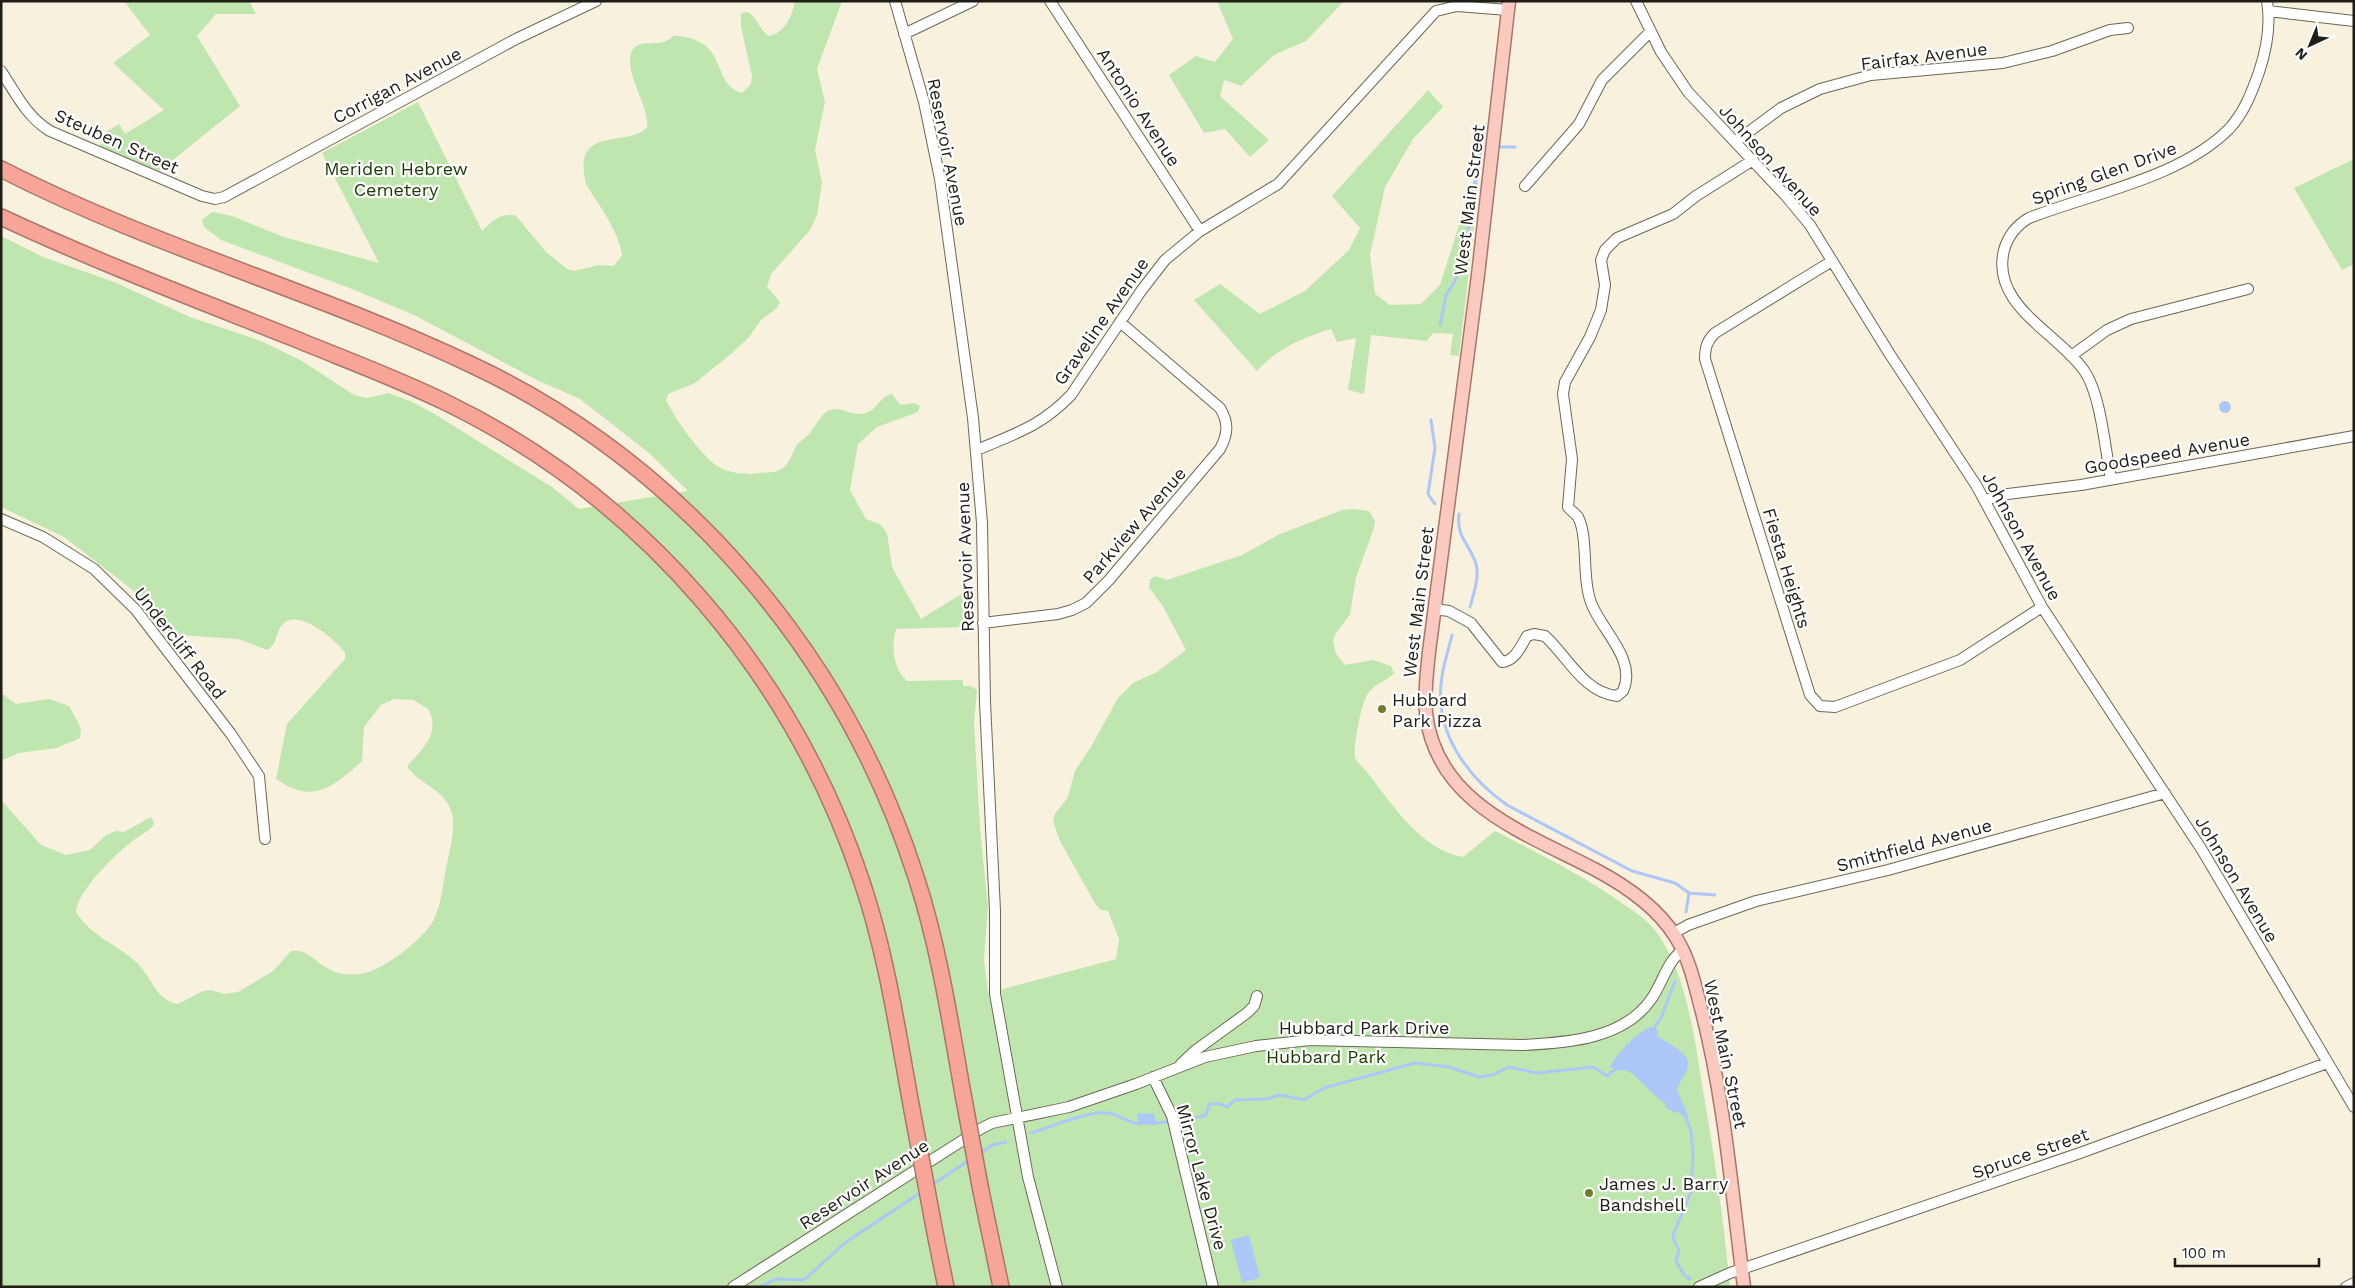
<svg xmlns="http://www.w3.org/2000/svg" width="2355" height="1288" viewBox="0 0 2355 1288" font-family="'Work Sans',sans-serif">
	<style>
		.green { fill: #bfe6ae }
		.water { fill: #adc7f8 }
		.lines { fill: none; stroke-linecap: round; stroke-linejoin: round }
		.stream { stroke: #adc7f8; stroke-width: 3 }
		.minor-casing { stroke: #6c6755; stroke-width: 12 }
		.major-casing { stroke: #ab7569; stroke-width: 15 }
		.highway-casing { stroke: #ab7569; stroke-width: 18 }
		.minor { stroke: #fff; stroke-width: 10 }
		.major { stroke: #fac9c0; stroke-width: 12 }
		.highway { stroke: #f6a596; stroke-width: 15 }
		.highway-bridge-casing { stroke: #ab7569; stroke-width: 18; stroke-linecap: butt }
		.highway-bridge { stroke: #f6a596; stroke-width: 15 }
		.poi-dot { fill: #707d2a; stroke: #fff; stroke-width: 2 }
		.labels { text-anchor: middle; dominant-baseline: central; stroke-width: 4.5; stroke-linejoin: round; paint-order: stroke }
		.street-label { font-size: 18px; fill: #1f1d16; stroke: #fff }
		.park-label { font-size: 18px; fill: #173b01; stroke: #fff }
		.poi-label { font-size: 18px; fill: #1f1d16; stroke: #fff; text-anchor: start }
	</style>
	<rect width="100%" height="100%" fill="#f8f1de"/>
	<path class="green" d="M124,1h125l7,13h-40l-19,22 43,70 -81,65 -59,-25 4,-13 15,-9 6,10 39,-24 -51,-47 37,-28z
		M795,1h47l-25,68 8,33 -10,48 7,32 -5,33 -7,15 -39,44 -4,13 13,15 -3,6 -16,12 -12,17 -17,16 -37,30 -27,11 -2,6c9,19 34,54 51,66 10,7 30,9 41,7 9,-1 19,1 26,-6 7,-6 8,-15 13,-22 3,-4 8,-7 12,-11 6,-7 9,-15 16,-21 13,-10 22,2 36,1 17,-2 18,-18 31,-20l8,11 14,-2 6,3 -2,6 -41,15 -19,17 -8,46 16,29 14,5 7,9 5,34 29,52 42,-26v34l-67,2c-5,18 -3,40 11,52l56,-1v6h8l6,4 -3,32 6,106 8,79 -4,52 4,34 128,-34 3,-20 -11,-28 -7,-1 -5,-5 -36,-64 -7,-20 2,-7 13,-17 7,-26 17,-26 26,-47 15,-15 24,-11 29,-22 -22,-42 -15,-21 1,-7 5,-4 12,4 75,-25 36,-20 64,-25 14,-1 13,2 6,10 -1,7 -18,49 -6,37 -15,21 -2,6 3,13 9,11 28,-5 18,6 3,7c-7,8 -18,10 -25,19 -8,10 -16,54 -14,66 4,7 10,11 15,18 23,30 53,75 93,81l32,-26c44,23 88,44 128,73 11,7 24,16 32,26 33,44 40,113 49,166 11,63 20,127 26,191h-1729v-487l40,45 25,10 24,-5 16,-15 10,-4 8,1 27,-15 3,6 -1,3c-6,6 -13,9 -19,14 -17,12 -57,51 -58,72 14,24 43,33 62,52 13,13 19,37 40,40l25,-13 8,-1 13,4 14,-2 35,-21 18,-20c16,-3 26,13 40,19 9,5 20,5 29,4 21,-2 63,-34 73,-53 10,-19 10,-42 15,-62 3,-15 8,-34 3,-49 -9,-22 -30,-25 -43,-42v-3c15,-16 33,-33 20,-56l-15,-9 -19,-1 -13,6 -17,22 -2,34c-30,26 -48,44 -86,18l11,-55 58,-65v-7c-10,-12 -46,-44 -62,-28 -8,8 -5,21 -16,26l-29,-11 -60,-4 -14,-5 -17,-25 -17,-17 -66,-51 -63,-30v-271l42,21 71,25 76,35 71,24 41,20 52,34 13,3 22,-5 23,9 21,11 119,74 27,22 109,-18 -39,-38 -69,-54 -41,-18 -125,-66 -62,-26 -131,-49 -17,-13 -2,-7 10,-8 20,4 52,21 95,26 -57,-110 96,-51 64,129c10,-9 19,-20 34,-15l30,36 21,17 7,2 25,-6 15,1 8,-11c-4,-26 -23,-49 -36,-71 -15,-61 43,-35 61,-57 3,-22 -28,-61 -13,-79 9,-10 27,1 39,-12 58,2 36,47 69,57l9,-9 1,-8 -11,-49v-14l7,-1c10,6 11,18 21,24 16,-3 23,-20 26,-35z
		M1217,1h127l-38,40 -32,14 -33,31 -17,-6 -4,16 49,44 -19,17 -25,-28 -21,4 -35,-58 27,-19 19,6 18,-23z
		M1428,90l15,17 -30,32 -28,48 -15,68 5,39 15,11 31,-1 19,-19 34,-107 5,7 -20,171 -9,-1 3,-21 -20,-1 -6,8 -56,-6 -7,59 -16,-4 8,-52 -19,4 -6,-13c-27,8 -55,20 -74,42l-63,-71 26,-16 40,30 45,-23 44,-41 11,-22 -28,-32z
		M2354,159v105l-12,6 -48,-82z
		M1,693l15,11 33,-5 20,7 12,22 -1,10 -23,10 -39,5 -17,8z"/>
	<path class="water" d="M2219 407a6 6 0 1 1 12 0a6 6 0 1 1-12 0Z
		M1651,1027l7,3 -1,6c9,6 36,18 31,32 -3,8 -9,14 -11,22l12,28 -3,1 -9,-8 -2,2 -10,-6 1,-3c-15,-9 -24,-25 -40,-34l-7,1 -9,-4c6,-13 27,-35 41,-40z
		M1137,1113l17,1 3,11 -19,-1z
		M1249,1235l11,43 -18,4 -11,-42z"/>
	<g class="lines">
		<path class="stream" d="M1497,147h18
			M1440,325l6,-30 9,-14 9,-22 17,-112h9
			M1431,420l4,28 -7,46 7,10
			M1459,514c-3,24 11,30 17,50 4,13 -3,31 -6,43
			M1452,635c-3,13 -8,27 -10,41 -9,54 23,99 65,129l125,66 43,12 14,10 26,2
			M1686,912l3,-19
			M1652,1031l10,-15 13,-35
			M1685,1116l6,15 2,20 -2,41 -18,43 1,6 5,9 -3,11 8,14 6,4
			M1154,1123l34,-3 18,-5 3,-10c7,-2 11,-2 18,2l8,-7 31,-1 14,-4 24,5 20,-12 91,-25 34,4 30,10 14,-2 15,-8 29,6 56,-6 14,9 10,-8
			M1031,1133c20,-6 56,-22 76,-20 12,1 20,10 33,11
			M978,1155l14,-10 14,-3
			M930,1186l41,-27
			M760,1287l16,-8 28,1 42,-38 77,-51"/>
		<defs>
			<path id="minor" d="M895,1l29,101 16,77 33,239 9,105 3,179 10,209v83l33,183 29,110
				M1050,1l150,230
				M1636,1l25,51 27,40 97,103 25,30 79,128 87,132 66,122 160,243 152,257
				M2268,11l86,10
				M904,34l69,-33
				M1,71c15,23 26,46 49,60l152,65 13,3 9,-2 292,-158 80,-38
				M1735,142l46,-34 39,-19 51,-14 132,-12 49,-12 58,-21 18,-2
				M1525,186l54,-62 23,-44 48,-48
				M1832,261l-117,72c-8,8 -10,14 -10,26l105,336 10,11 15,1 125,-47 82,-53
				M2071,356l36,-26 24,-11 117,-30
				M977,450c39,-17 63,-23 94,-55l70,-104 24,-31 35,-29 78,-47 158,-173 21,-5 51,4
				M2111,479c-6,-30 -10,-83 -26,-107 -26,-39 -95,-66 -81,-122 4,-14 13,-25 25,-32 64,-25 151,-40 200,-89 15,-16 23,-37 30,-57 7,-21 12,-48 8,-71
				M1986,500l14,-5 81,-10 273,-49
				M1,519l42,18 51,32 42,41 95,124 28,42 6,63
				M1434,609l15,2 22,12 31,39c13,-1 19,-16 25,-26l7,-2 11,2c23,21 38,56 72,60l6,-5c14,-31 -20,-59 -31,-86 -11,-26 -3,-67 -14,-88 -2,-3 -8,-7 -10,-10l4,-48 -9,-65 2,-12 25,-45 11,-27 4,-25 -4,-25 4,-10 12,-12 56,-24 23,-18 57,-36
				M983,623l75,-9 14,-4 14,-7 23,-23 111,-131c8,-15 9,-26 0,-41l-100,-86
				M1674,933l14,-8 68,-24 132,-31 277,-77
				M1181,1064l15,-14 51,-37 7,-7 3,-10
				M1153,1077l19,39 41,171
				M733,1287l249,-159 10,-5 77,-16 67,-23 69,-27 51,-11 54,-6 212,5c45,-2 103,-6 130,-47 11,-16 15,-37 31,-48
				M1699,1287l31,-14 350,-120 247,-90
				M2346,1287l8,-4"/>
			<path id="major" d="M1509,1l-31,274 -49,377c-2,20 -5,41 -3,61 10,91 100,120 170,157 30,16 61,37 79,66 15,23 20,50 27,76 23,90 30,183 42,275"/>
			<path id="highway" d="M1,169c152,78 317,123 471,196 211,99 373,290 444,512 23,70 34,144 47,217
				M1,217c96,45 194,82 292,121 51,21 103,40 152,64 198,96 348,272 417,480 25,74 36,152 50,228
				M981,1191l20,96
				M936,1238l10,49"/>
		</defs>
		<use href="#minor" class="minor-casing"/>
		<use href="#major" class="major-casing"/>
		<use href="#highway" class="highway-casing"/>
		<use href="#minor" class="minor"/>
		<use href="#major" class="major"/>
		<use href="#highway" class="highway"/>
		<defs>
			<path id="highway-bridge" d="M963,1094l18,97
				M912,1110l24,128"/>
		</defs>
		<use href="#highway-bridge" class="highway-bridge-casing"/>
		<use href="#highway-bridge" class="highway-bridge"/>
	</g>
	<g class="poi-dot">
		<circle cx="1382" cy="709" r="5"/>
		<circle cx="1589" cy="1193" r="5"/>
	</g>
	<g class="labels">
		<g class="street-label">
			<text transform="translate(1924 56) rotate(-7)">Fairfax Avenue</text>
			<text transform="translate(397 85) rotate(-28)">Corrigan Avenue</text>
			<text transform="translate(1139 107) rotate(57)">Antonio Avenue</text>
			<text transform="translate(117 141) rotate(24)">Steuben Street</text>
			<text transform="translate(948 152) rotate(79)">Reservoir Avenue</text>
			<text transform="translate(1771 160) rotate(48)">Johnson Avenue</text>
			<text transform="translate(2104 173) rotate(-20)">Spring Glen Drive</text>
			<text transform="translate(1469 200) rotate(-83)">West Main Street</text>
			<text transform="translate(1101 321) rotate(-55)">Graveline Avenue</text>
			<text transform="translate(2167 453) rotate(-10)">Goodspeed Avenue</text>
			<text transform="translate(1134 525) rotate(-49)">Parkview Avenue</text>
			<text transform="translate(2022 536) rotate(61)">Johnson Avenue</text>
			<text transform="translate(965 557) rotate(-92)">Reservoir Avenue</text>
			<text transform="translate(1787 568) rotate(73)">Fiesta Heights</text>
			<text transform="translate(1418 602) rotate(-83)">West Main Street</text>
			<text transform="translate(180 643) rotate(52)">Undercliff Road</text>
			<text transform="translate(1914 845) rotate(-15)">Smithfield Avenue</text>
			<text transform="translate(2237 879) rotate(59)">Johnson Avenue</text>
			<text x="1364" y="1027">Hubbard Park Drive</text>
			<text transform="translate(1726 1054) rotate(78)">West Main Street</text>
			<text transform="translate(2030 1153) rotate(-19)">Spruce Street</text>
			<text transform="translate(1202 1177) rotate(75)">Mirror Lake Drive</text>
			<text transform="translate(864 1184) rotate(-33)">Reservoir Avenue</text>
		</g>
		<g class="park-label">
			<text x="396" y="168">Meriden Hebrew<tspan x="396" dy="21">Cemetery</tspan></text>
			<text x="1326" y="1056">Hubbard Park</text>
		</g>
		<g class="poi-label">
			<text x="1392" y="699">Hubbard<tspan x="1392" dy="21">Park Pizza</tspan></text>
			<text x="1599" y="1183">James J. Barry<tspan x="1599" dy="21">Bandshell</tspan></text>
		</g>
	</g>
	<rect width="2355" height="1288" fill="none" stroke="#1f1d16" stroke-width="5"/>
	<g transform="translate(2310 45) rotate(224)" stroke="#ffffff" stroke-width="4" paint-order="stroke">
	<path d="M0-4L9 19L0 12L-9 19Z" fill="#1f1d16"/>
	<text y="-8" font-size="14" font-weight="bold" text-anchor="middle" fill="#1f1d16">N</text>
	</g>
	<path d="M2175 1258v8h144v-8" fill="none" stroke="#1f1d16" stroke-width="2.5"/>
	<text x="2182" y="1258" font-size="15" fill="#1f1d16" stroke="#ffffff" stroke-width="4" paint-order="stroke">100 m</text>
</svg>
